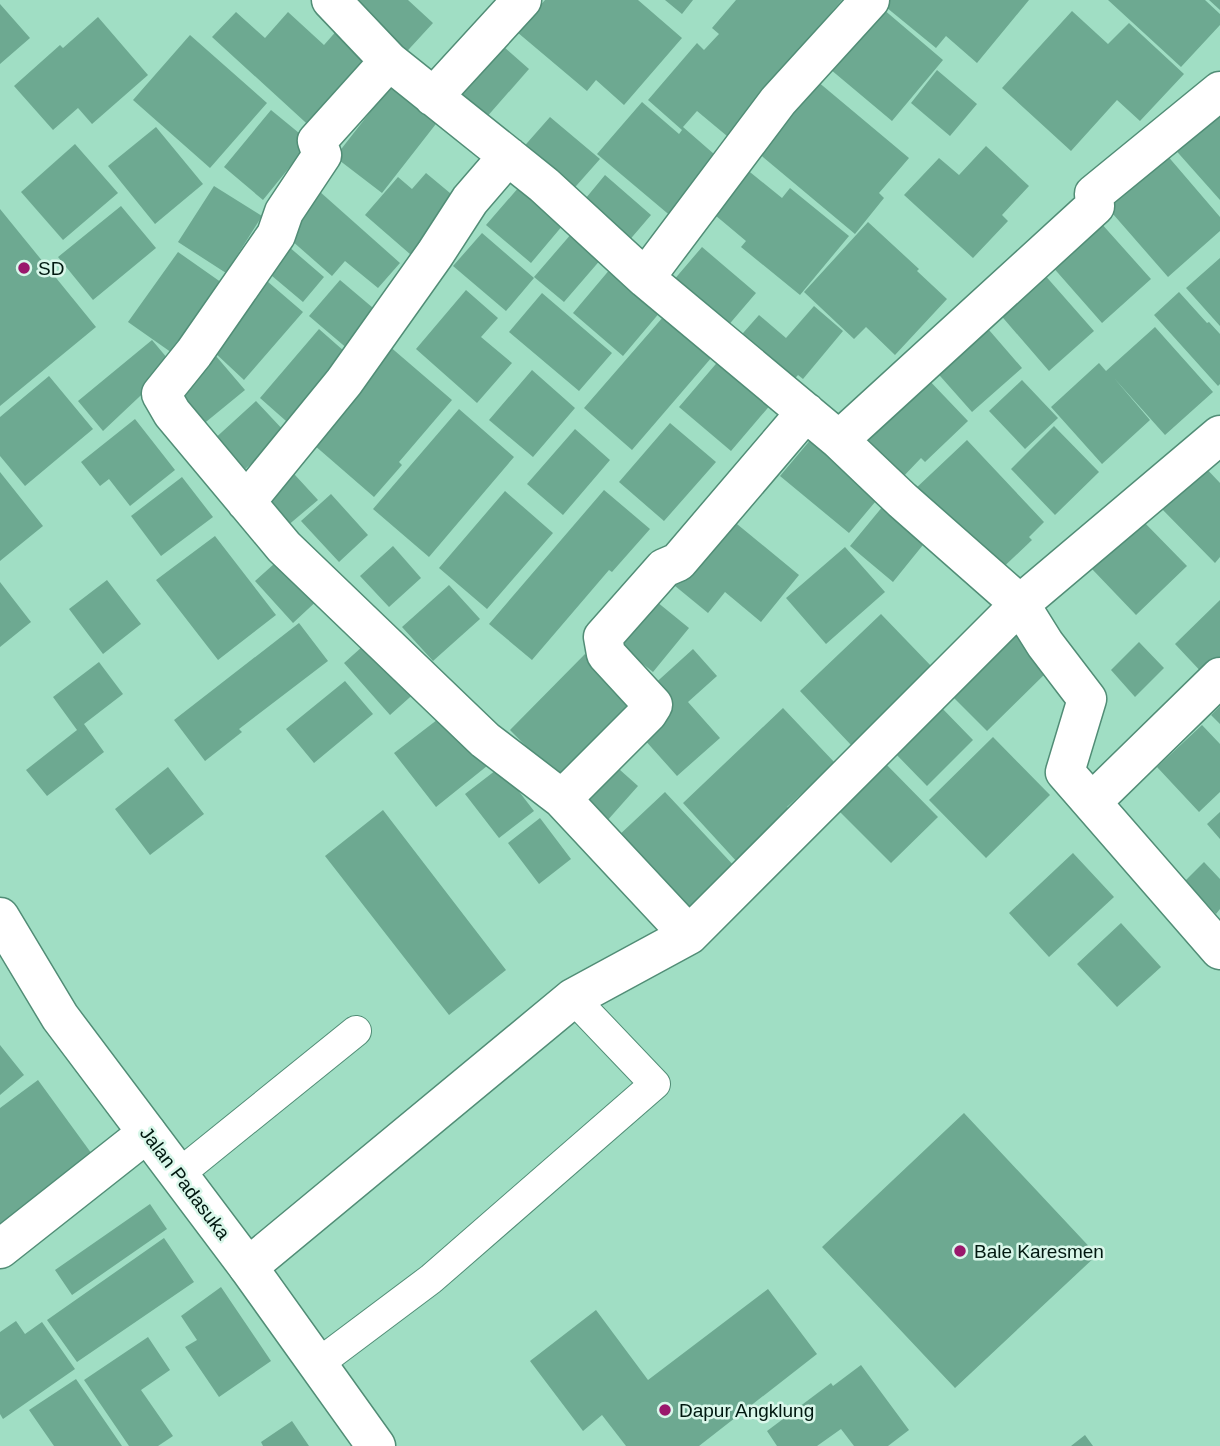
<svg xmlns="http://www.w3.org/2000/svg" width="1220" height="1446" viewBox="0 0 1220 1446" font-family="Helvetica,sans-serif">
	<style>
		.building { fill: #6da991 }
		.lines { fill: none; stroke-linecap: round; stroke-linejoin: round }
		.lane-casing { stroke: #518d76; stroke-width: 32 }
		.street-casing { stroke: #518d76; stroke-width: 41 }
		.secondary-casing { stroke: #518d76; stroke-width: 41 }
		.lane { stroke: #fff; stroke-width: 30 }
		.street { stroke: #fff; stroke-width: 38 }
		.secondary { stroke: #fff; stroke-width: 38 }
		.poi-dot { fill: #9a186c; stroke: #d9f7ea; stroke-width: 2.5 }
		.labels { text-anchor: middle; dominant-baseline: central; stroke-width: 5; stroke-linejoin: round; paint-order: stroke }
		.poi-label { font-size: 19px; fill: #011810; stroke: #d9f7ea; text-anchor: start }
		.street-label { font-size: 19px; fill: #011810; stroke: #d9f7ea }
	</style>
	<rect width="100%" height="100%" fill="#a0dec4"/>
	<path class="building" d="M333,0h75l25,23 -34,37z
		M545,0h93l44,38 -58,67 -28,-25 -9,11 -70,-59z
		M665,0h28l-11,14z
		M736,0h106l-26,30 4,4 -46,47 -47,55 -30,-25 -14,16 39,34 -49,57 -76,-64 45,-52 37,32 3,-4 -34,-30 49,-57 7,7 15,-16 -7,-6z
		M884,0h145l-52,63 -31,-27 -10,12 -55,-45z
		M1108,0h97l15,14v11l-39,42z
		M1209,0h11v10z
		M876,3l67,57 -51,61 -68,-57z
		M0,4l30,34 -30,26z
		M1072,11l36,33 21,-21 55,51 -44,47 -23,-21 -46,51 -69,-63z
		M236,12l29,26 23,-26 36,33 15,-17 39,36 -62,68 -104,-95z
		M98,17l50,58 -56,49 -14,-16 -25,22 -39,-44 46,-41 3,3z
		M190,35l77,68 -57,65 -77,-68z
		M496,40l33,29 -51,58 -33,-28z
		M937,70l40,34 -27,32 -39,-33z
		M817,81l92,77 -30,35 5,5 -29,36 -98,-82z
		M392,84l47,36 -57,73 -47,-36z
		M1220,108v92l-48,-54z
		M271,110l39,32 -47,58 -39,-33z
		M550,117l50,42 -31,35 -49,-43z
		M156,127l47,57 -48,40 -47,-58z
		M75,144l43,49 -55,47 -42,-48z
		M986,146l43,40 -27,29 6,6 -35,37 -69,-63 35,-37 20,17z
		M1166,154l54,63v14l-52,46 -62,-71z
		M745,168l37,30 8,-10 59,48 -49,59 -59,-48 5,-6 -37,-31z
		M426,173l36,30 -44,58 -53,-46 33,-38 14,12z
		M605,175l46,40 -24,28 -46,-39z
		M214,186l48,30 -36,57 -48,-31z
		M519,187l44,38 -32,38 -45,-38z
		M319,191l81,72 -22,25 -33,-27 -13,15 -49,-43z
		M121,206l35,42 -63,52 -35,-43z
		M0,209l96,118 -96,79z
		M868,222l51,47 -2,2 30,28 -52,56 -29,-28 -12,12 -50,-47z
		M1100,222l51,57 -49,44 -51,-58z
		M482,233l52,45 -28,33 -53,-45z
		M572,233l30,25 -38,44 -30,-25z
		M281,240l43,37 -21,25 -44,-37z
		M702,247l54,46 -36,42 -53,-47z
		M178,252l47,33 -50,70 -47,-33z
		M1220,258v68l-34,-38z
		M611,268l50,43 -38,45 -50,-43z
		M1043,273l51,58 -45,40 -51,-59z
		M260,275l43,37 -59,68 -31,-29z
		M340,280l39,33 -30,37 -40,-34z
		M466,290l32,28 -17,19 31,26 -35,40 -61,-54z
		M1179,292l28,31 2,-1 11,12v50l-2,2 -64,-71z
		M542,293l70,60 -33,38 -70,-59z
		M814,306l29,25 -40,48 -5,-4 -10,11 -52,-45 23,-26 27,23z
		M670,309l48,41 -86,100 -48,-42z
		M983,323l39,45 -50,44 -39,-44z
		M1155,327l58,65 -48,43 -51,-57 36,42 -48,44 -51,-57 48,-44 7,8z
		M319,329l34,30 -59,69 -34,-30z
		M152,340l21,25 -70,66 -25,-30z
		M388,345l64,55 -53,62 3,3 -28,32 -68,-59z
		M216,356l29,34 -44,36 -28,-34z
		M721,358l51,45 -41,48 -52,-44z
		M532,370l43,38 -42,49 -44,-37z
		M49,376l44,53 -68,57 -25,-30v-39z
		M925,376l43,45 -43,41 -4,-4 -20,21 -46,-47z
		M1022,380l36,38 -33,31 -36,-38z
		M256,401l29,31 -45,42 -29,-32z
		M459,409l55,48 -85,100 -56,-48z
		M135,419l40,51 -45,36 -21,-27 -9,7 -19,-24z
		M670,423l46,39 -52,59 -45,-39z
		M1054,426l45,46 -44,43 -44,-46z
		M575,429l35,31 -47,55 -36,-31z
		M817,432l69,57 -37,44 -69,-57z
		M967,440l77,82 -15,15 3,3 -37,35 -81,-85z
		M284,463l34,37 -38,32 -25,-31z
		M1202,464l18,19v74l-5,6 -56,-57z
		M0,472l43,54 -43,35z
		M182,477l31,40 -52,39 -30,-40z
		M604,490l46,39 -38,43 -3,-2 -77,90 -43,-36z
		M505,491l48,42 -66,76 -48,-41z
		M331,494l37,41 -29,27 -38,-41z
		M888,500l43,35 -38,47 -43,-36z
		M726,515l73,60 -38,47 -36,-30 -17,21 -39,-32z
		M1142,520l45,46 -51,49 -44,-46z
		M215,536l61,79 -58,45 -62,-80z
		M393,546l28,32 -32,29 -29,-31z
		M845,547l40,45 -59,52 -40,-46z
		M284,555l38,41 -29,27 -38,-42z
		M107,580l34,44 -38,30 -34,-45z
		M0,582l31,40 -31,25z
		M449,585l31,34 -47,42 -31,-34z
		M646,593l43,35 -36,44 -44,-35z
		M1220,600v64l-14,13 -31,-33z
		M881,614l52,54 -82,77 -51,-54z
		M299,623l29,38 -89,68 3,3 -37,29 -31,-41z
		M1009,627l41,42 -63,62 -41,-41z
		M372,638l46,52 -28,25 -46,-52z
		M1139,642l25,26 -29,29 -24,-27z
		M693,649l24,27 -29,26 32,36 -43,38 -42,-47 15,-41z
		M585,654l58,57 -76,77 -57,-58z
		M99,662l24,32 -39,30 20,28 -57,44 -21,-26 51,-40 -24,-33z
		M345,681l28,33 -59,49 -28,-34z
		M938,704l35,36 -46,46 -35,-36z
		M1220,706v18l-9,-9z
		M783,708l52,55 -48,44 5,5 -54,51 -55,-60z
		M446,713l41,53 -51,41 -42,-54z
		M1202,725l18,19v48l-21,20 -42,-45z
		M993,737l57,58 -64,63 -57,-58z
		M882,760l56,57 -47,46 -56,-56z
		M610,761l28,25 -32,36 -28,-26z
		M168,767l36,47 -54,41 -35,-46z
		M500,767l34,44 -35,27 -34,-44z
		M665,792l71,76 -48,46 -72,-76z
		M383,810l123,160 -57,45 -124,-159z
		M1220,812v27l-13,-15z
		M540,818l31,41 -32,25 -31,-41z
		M1073,853l41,44 -65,60 -40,-44z
		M1204,862l16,17v30l-4,5 -31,-33z
		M1121,923l40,44 -44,40 -40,-43z
		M0,1045l24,30 -24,20z
		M38,1080l59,81 -97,73v-126z
		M964,1113l133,142 -142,133 -133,-141z
		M150,1204l17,25 -95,66 -17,-25z
		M164,1238l30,44 -117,80 -30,-42z
		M221,1287l50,74 -52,36 -34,-50 12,-7 -16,-24z
		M768,1289l49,65 -118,92h-73l-24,-31 -19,16 -53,-70 66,-51 52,70z
		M16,1321l9,13 17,-12 33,47 -72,50 -3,-5v-82z
		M148,1337l22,33 -29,20 32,46 -15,10h-29l-45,-66z
		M861,1365l48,65 -21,16h-34l-13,-17 -24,17h-40l-10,-15 64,-48 2,3z
		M76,1379l46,67h-68l-25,-36z
		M292,1421l17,25h-46l-2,-4z
		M1085,1435l8,11h-22z"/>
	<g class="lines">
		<defs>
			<path id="lane" d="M179,1174l177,-143
				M319,1363l112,-84 224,-195 -82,-86"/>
			<path id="street" d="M331,0l58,61 155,124 101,93 194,162 63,60 118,104 25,40 42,55 -22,73 155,178
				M389,61l-72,80 5,14 -38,57 -8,23 -82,118 -33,41 11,19 112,134 201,193 77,59 127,136
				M433,97l89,-97
				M645,278l133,-177 92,-101
				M839,440l256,-234 -1,-12 126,-103
				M246,502l98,-120 91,-128 35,-54 38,-44
				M562,799l86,-86 5,-8 -47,-51 -3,-17 61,-69 14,-6 128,-150
				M1092,802l128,-125
				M0,1249l147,-116
				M248,1267l325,-269 116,-63 331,-331 200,-169"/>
			<path id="secondary" d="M0,917l60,100 188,250 128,179"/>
		</defs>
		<use href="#lane" class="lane-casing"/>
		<use href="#street" class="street-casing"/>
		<use href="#secondary" class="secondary-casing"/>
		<use href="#lane" class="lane"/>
		<use href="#street" class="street"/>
		<use href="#secondary" class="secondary"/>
	</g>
	<g class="poi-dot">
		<circle cx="24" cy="268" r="7"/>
		<circle cx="960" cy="1251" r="7"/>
		<circle cx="665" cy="1410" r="7"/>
	</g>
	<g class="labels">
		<g class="poi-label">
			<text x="38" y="268">SD</text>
			<text x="974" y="1251">Bale Karesmen</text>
			<text x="679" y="1410">Dapur Angklung</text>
		</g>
		<g class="street-label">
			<text transform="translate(185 1183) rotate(53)">Jalan Padasuka</text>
		</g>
	</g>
</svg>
